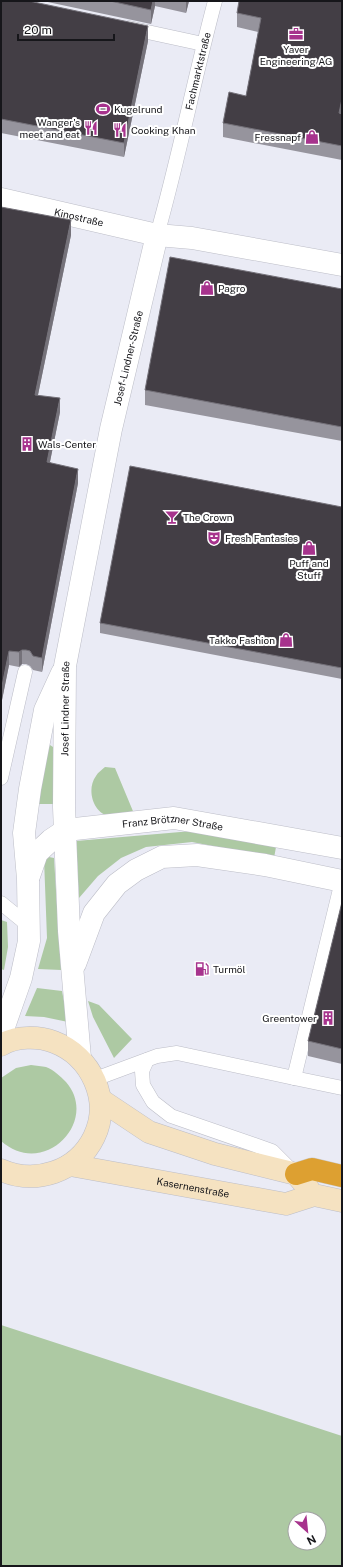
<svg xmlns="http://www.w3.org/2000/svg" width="343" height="1567" viewBox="0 0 343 1567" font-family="'Public Sans',sans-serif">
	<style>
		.grass { fill: #adc9a3; fill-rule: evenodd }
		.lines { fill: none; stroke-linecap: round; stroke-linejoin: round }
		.service-casing { stroke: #bcbdc7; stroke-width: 15 }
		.minor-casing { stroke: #bcbdc7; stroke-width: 23 }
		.secondary-casing { stroke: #bcbdc7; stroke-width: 23 }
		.motorway-casing { stroke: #cccccd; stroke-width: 23 }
		.service { stroke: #fff; stroke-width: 14 }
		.minor { stroke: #fff; stroke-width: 22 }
		.secondary { stroke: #f5e2c1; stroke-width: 22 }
		.motorway { stroke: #dda031; stroke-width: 22 }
		.wall { fill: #96949d }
		.shaded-wall { fill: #75727a }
		.building { fill: #433e45; stroke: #75727a }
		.labels { text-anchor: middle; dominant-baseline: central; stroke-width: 4; stroke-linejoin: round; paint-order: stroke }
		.poi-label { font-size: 10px; fill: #16161a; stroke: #fff; text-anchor: start }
		.street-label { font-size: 10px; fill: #16161a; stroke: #fff }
	</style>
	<rect width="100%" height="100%" fill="#eaebf5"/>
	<path class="grass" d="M50,745l3,2 2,57h-17l9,-57z
		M105,767l10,1 20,48c-8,0 -17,2 -25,0 -17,-2 -24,-27 -14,-40 2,-4 6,-6 9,-9z
		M192,831l84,16 -2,11 -82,-16 -46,5 -25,11 -23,18 -19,22 -3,-57z
		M49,857l5,1 7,112 -23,-1 9,-31 -3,-79z
		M1,920l6,2 1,25 -4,23 -3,-1z
		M37,988l25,3 6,31 -24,-5 -19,-1z
		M88,1001l11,4 33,34 -18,19 -21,-41z
		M31,1065c5,1 11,1 15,2 8,3 14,9 20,15 34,39 -22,97 -65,59v-63l15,-10z
		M1,1325l341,111v130h-341zM295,1519h24v24h-24z"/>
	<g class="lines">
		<defs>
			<g id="service">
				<path d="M129,28l74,16"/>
				<path id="s1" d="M157,235c22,-77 37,-156 58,-234"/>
				<path d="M1,778l24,-106"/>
				<path d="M1,903l27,22"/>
				<path d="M147,1060l-5,11 1,14 10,17 18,14 101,35 22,22"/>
				<path d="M294,1078l48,10"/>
				<path d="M95,1079l62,-23 20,-3 117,25 48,-197"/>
			</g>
			<g id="minor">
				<path id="s2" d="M1,199l156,36 35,3 150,27"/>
				<path id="s3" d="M29,876l8,-23 14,-13 15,-10 108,-12 168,30"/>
				<path d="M75,964l19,-51 23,-29 19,-14 26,-13 35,-2 68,10 77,16"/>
				<path d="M1,1035l20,-57 8,-37 -1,-62 -4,-46 6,-44 15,-79 17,-37"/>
				<path id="s4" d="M80,1058l-11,-127 -5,-124 1,-141 46,-237 46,-194"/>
			</g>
			<g id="secondary">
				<path d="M1,1045c15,-9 37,-9 53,-3 37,14 58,58 40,95 -17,35 -59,48 -93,33"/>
				<path d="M101,1100l48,32 66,22 81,20 12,14"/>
				<path id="s5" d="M70,1165l216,39 28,-9 28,6"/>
			</g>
			<path id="motorway" d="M296,1174l16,-5 30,7"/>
		</defs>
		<use href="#service" class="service-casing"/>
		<use href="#minor" class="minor-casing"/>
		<use href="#secondary" class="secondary-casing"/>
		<use href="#motorway" class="motorway-casing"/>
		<use href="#service" class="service"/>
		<use href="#minor" class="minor"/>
		<use href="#secondary" class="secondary"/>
		<use href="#motorway" class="motorway"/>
	</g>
	<path class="wall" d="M1,1l147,40 -24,116 -123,-24z
		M43,1h146l-3,12 -31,-7 -4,18z
		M342,1v159l-119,-23v-14l23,-27 12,-64 -21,-5v-14z
		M1,207l70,28 -33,160 22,17 -10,50 28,21 -36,189 -9,-2 -3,-4 -4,-2h-4l-3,3 -10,-2 -8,40z
		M342,289v152l-197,-36v-15z
		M342,507v172l-242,-46v-10z
		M342,902v162l-34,-8v-15z"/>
	<path class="shaded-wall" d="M153,1h2v5l-4,18v-14z
		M186,1h3l-3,12z
		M148,26v15l-24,116v-14z
		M342,99v14l-3,14v-14z
		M71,220v15l-36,174v-14z
		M60,398v14l-13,64v-14z
		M78,469v14l-36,189v-14z
		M22,650v14l-3,3v-15z
		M9,651v14l-8,40v-14z"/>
	<path class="building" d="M1,1h28l119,25 -24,117 -123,-24z
		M110,1h43l-2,9z
		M239,1h103v98l-3,14 3,1v32l-119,-23 6,-31 17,4 15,-78 -24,-5z
		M1,207l70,13 -36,175 25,3 -13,64 31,7 -36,189 -9,-2 -3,-5 -4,-1h-4l-3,2 -10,-1 -8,40z
		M170,257l172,32v138l-197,-37z
		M130,466l212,41v161l-242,-45z
		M342,902v147l-34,-8z"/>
	<defs>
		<symbol id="office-bare" viewBox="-9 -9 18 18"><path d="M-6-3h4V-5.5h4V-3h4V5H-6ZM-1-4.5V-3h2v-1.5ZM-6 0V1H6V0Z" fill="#a7338d" stroke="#fff" stroke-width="2.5" paint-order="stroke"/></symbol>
		<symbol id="stadium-bare" viewBox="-9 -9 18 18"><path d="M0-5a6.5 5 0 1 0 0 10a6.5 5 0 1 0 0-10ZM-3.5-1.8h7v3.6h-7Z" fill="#a7338d" stroke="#fff" stroke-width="2.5" paint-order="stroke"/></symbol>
		<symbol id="restaurant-bare" viewBox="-9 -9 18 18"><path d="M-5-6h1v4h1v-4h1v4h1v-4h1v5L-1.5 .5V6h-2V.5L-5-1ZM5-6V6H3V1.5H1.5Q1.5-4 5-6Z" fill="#a7338d" stroke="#fff" stroke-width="2.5" paint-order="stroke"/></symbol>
		<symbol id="shop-bare" viewBox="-9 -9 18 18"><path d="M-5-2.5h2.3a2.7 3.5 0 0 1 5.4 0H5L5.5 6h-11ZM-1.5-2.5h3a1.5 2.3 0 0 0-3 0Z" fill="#a7338d" stroke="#fff" stroke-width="2.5" paint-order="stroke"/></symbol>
		<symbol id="building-bare" viewBox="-9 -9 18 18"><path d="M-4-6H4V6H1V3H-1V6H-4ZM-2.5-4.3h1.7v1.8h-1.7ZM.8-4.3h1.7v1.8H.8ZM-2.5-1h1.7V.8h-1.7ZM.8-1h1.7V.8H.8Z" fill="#a7338d" stroke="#fff" stroke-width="2.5" paint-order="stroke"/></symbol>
		<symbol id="bar-bare" viewBox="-9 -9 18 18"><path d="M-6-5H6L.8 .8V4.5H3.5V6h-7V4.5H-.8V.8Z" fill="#a7338d" stroke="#fff" stroke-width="2.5" paint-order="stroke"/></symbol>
		<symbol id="theatre-bare" viewBox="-9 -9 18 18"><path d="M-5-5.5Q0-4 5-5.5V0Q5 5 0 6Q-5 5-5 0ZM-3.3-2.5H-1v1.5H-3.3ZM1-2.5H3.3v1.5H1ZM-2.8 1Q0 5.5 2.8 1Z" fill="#a7338d" stroke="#fff" stroke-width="2.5" paint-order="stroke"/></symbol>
		<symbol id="fuel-bare" viewBox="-9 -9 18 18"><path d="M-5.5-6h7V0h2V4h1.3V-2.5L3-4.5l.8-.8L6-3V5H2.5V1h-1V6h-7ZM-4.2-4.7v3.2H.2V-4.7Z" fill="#a7338d" stroke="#fff" stroke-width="2.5" paint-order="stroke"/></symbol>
	</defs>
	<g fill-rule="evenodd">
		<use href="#office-bare" x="286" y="24" width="20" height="20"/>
		<use href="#stadium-bare" x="93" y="99" width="20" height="20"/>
		<use href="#restaurant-bare" x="81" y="118" width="20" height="20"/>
		<use href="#restaurant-bare" x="110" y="120" width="20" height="20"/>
		<use href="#shop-bare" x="302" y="127" width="20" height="20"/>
		<use href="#shop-bare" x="197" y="278" width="20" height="20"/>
		<use href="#building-bare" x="17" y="434" width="20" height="20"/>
		<use href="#bar-bare" x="162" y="507" width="20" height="20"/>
		<use href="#theatre-bare" x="204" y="528" width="20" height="20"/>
		<use href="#shop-bare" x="299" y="538" width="20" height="20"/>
		<use href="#shop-bare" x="276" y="630" width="20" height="20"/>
		<use href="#fuel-bare" x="192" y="959" width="20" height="20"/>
		<use href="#building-bare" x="318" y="1008" width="20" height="20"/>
	</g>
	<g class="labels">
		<g class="poi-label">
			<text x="296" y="49" text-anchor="middle">Yaver<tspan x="296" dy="12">Engineering AG</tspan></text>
			<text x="114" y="109">Kugelrund</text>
			<text x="80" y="122" text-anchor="end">Wanger's<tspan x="80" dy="12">meet and eat</tspan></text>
			<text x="131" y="130">Cooking Khan</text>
			<text x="301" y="137" text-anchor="end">Fressnapf</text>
			<text x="218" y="288">Pagro</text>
			<text x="38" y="444">Wals-Center</text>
			<text x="183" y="517">The Crown</text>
			<text x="225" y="538">Fresh Fantasies</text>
			<text x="309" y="563" text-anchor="middle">Puff and<tspan x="309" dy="12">Stuff</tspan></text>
			<text x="275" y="640" text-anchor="end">Takko Fashion</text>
			<text x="213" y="969">Turmöl</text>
			<text x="317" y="1018" text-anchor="end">Greentower</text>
		</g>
		<g class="street-label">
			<text stroke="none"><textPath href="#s1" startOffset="169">Fachmarktstraße</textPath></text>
			<text stroke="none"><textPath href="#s2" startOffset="80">Kinostraße</textPath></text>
			<text stroke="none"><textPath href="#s4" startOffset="707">Josef-Lindner-Straße</textPath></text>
			<text stroke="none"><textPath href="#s4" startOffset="350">Josef Lindner Straße</textPath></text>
			<text stroke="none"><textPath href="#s3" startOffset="169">Franz Brötzner Straße</textPath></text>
			<text stroke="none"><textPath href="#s5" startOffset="125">Kasernenstraße</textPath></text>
		</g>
	</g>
	<rect width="343" height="1567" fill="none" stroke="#16161a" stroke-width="4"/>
	<g transform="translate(307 1531) rotate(153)"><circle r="19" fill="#ffffff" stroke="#a2a2a3"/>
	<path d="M0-3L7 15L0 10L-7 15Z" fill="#a7338d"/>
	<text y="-6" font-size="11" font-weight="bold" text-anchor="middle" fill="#16161a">N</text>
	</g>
	<path d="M18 34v6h96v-6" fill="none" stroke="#16161a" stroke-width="2"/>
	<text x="24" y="34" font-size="12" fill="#16161a" stroke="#ffffff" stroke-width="3" paint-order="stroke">20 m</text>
</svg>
